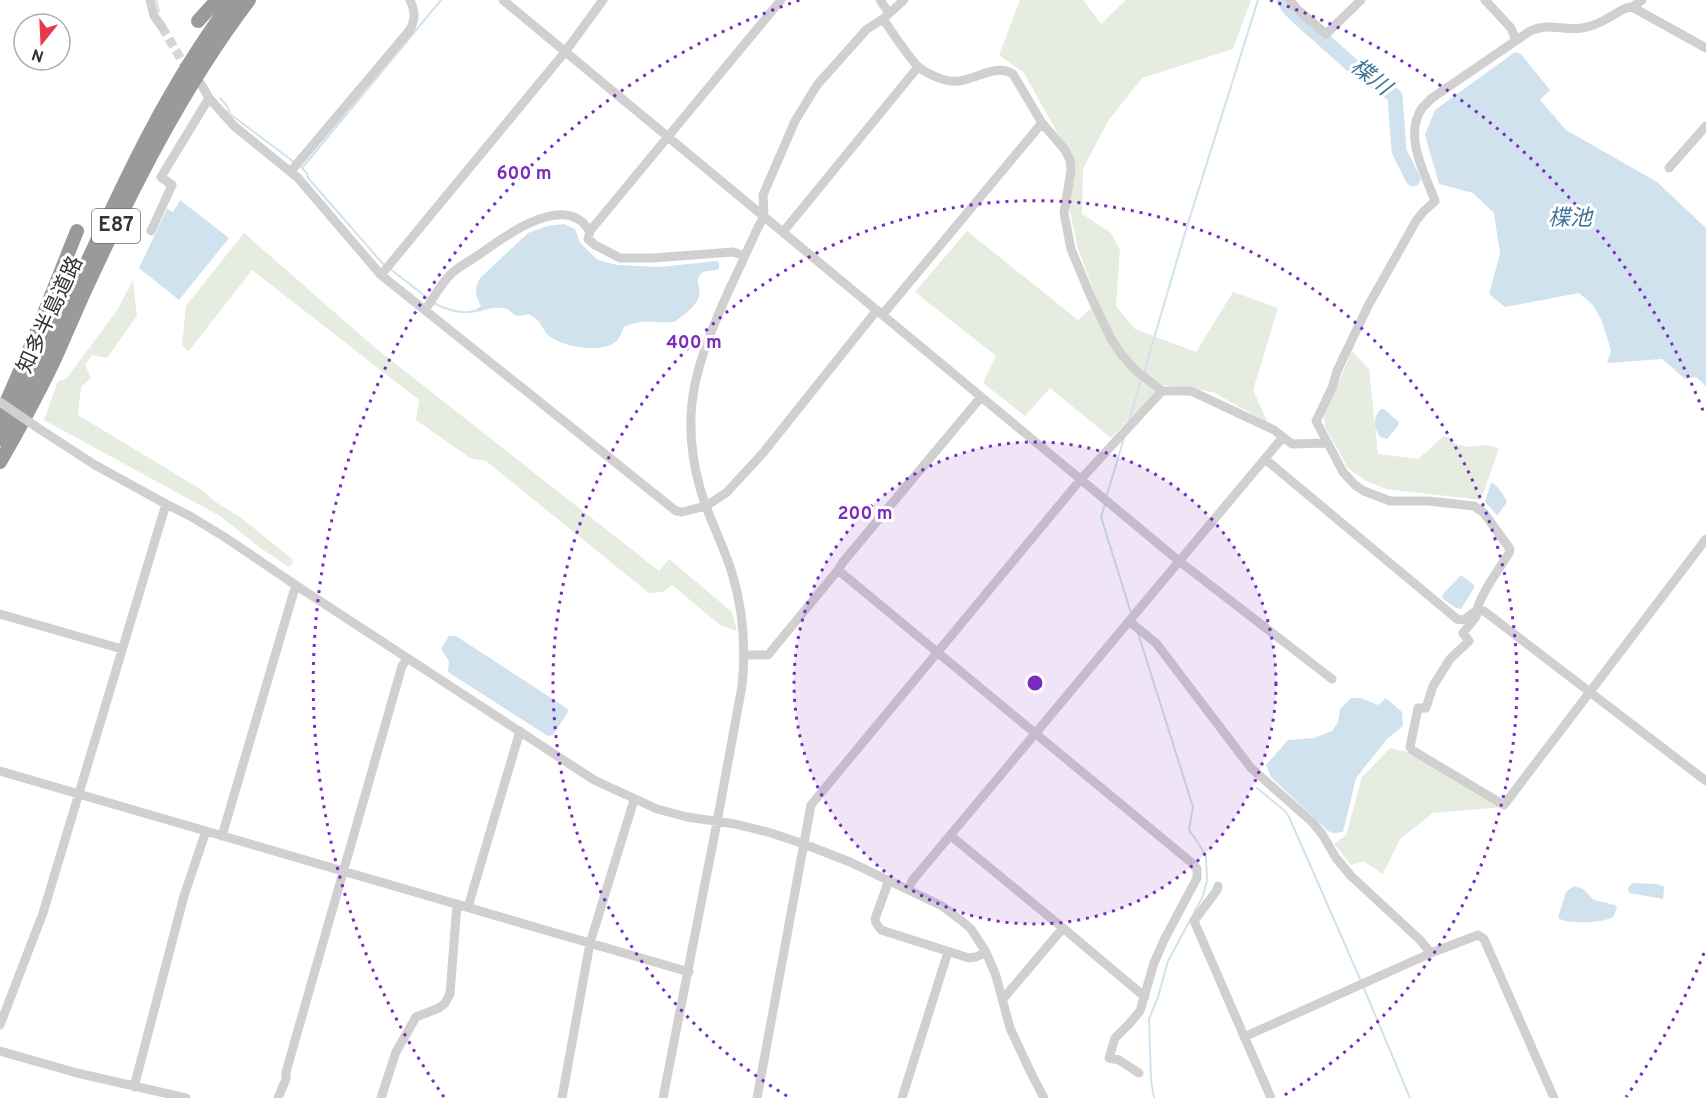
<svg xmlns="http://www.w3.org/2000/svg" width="1706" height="1098" viewBox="0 0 1706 1098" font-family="Overpass,'Noto Sans JP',sans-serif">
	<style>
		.green { fill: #e6ecdf }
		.water { fill: #cfe2ee }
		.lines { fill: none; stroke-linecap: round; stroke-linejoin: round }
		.stream { stroke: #cfe2ee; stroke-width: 2 }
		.river { stroke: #cfe2ee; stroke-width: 15 }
		.minor-tunnel { stroke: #d6d6d6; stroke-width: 9; stroke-dasharray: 9 4.5; stroke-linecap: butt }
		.minor { stroke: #d0d0d0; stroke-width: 9 }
		.highway { stroke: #9a9a9a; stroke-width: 14 }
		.minor-bridge { stroke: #d0d0d0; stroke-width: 9 }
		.ring { fill: none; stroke: #7b2cbf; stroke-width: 3; stroke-dasharray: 3 6 }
		.labels { text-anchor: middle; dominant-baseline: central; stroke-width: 6; stroke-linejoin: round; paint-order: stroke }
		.shield { fill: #fff; stroke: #707070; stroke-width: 1.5 }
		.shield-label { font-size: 20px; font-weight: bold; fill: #333 }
		.street-label { font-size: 21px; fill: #333; stroke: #fff }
		.water-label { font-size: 22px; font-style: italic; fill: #3f7597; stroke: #fff }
		.centre { fill: #7b2cbf; stroke: #fff; stroke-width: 3 }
		.ring-label { font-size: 18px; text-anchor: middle; font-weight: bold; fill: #7b2cbf; stroke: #fff; stroke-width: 6; stroke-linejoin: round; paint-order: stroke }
	</style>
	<rect width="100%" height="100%" fill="#fff"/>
	<path class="green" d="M1020,0h63l18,24 25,-24h125l-18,49 -91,29 -34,43 -25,48 -1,45 29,19 9,17 -4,56 19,23 61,23 37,-60 45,16 -25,82 15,33 -55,-31 -50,-7 -52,53 -61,-50 -25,28 -42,-33 13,-27 -81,-64 52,-61 111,89 20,-18 -20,-53 -10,-47 6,-39 -50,-90 -25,-18z
		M244,233l129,113 286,225 10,-12 63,53 5,19 -17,-6 -48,-40 -9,7 -14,1 -163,-132 -16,-3 -54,-38 3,-20 -167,-130 -63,81 -7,-5 4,-40z
		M133,280l4,36 -30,42 -15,-3 -7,10 6,13 -10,9 -3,28 124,75 12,11 26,16 51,41 2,4 -4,5 -30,-20 -39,-31 -176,-96 14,-39 8,-2 50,-67z
		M1352,351l17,18 9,85 40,5 26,-23 7,2 2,5 15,4 16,-2 15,3 -18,52 -95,-11 -20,-8 -18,-13 -23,-41 -1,-12z
		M1390,748l18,4 96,55 -71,6 -33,26 -17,35 -20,-13 -12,4 -17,-21 12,-9 16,-58z"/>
	<path class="water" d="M1515,52l6,2 29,36 -10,10 26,30 91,52 49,46v159l-3,-4 -7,-6 -11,2 -23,-20 -55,4 4,-13 -10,-31 -8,-14 -14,-12 -74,14 -16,-13 11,-40 -6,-41 -21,-20 -34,-9 -14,-49 10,-25z
		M180,200l49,38 -50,62 -40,-32 28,-59 6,3z
		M564,224l11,5 5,14 18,17 19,5 42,2 57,-6 3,1v7c-5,3 -14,0 -18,5 -7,6 1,16 -2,23 -4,10 -16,19 -25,25 -20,2 -29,-4 -50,5 -3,6 -4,12 -10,16 -15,10 -54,4 -67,-9 -5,-6 -7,-14 -15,-18 -5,-3 -8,-1 -13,0 -5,0 -8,-5 -12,-7 -8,-3 -21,0 -28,3l-2,-3 4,-3c-6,-10 -7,-17 -1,-28l48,-45 19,-7z
		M1381,409h3l15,13 -1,4 -11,13 -7,-2c-6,-9 -8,-20 1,-28z
		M1491,483h2c5,4 12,13 14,19l-9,13 -2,-1 -11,-12z
		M1461,575l13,10v3l-13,21 -5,-1 -14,-10 1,-4z
		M449,636h7l112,73v3l-15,23 -5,1 -100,-64 1,-11 -8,-12z
		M1351,698h10l17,7 8,-7 16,14 1,14 -16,13 -31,39 -13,54 -9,1 -6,-2 -57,-54 -5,-12 22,-25 26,-2 18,-7 6,-9 2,-13z
		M1632,883l26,1 6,3 -1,12 -34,-6 -1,-5z
		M1574,886l9,3 11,11 21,5 2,3 -4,9c-11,6 -45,8 -55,1l8,-26z"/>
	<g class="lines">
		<path class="stream" d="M156,0l3,12
			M220,98l7,8 3,8 64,48
			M299,165l8,8 1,5 76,87
			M302,168l139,-168
			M389,268l41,32
			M434,303c13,7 32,13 46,6
			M1144,372l41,-139 73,-233
			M1129,421l12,-41
			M1106,498l18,-60
			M1105,504l-4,13 30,96
			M1138,633l55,174 -4,23 10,14 7,13 1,23 -4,16 -35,65 -10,36 -9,22 2,61 3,18
			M1257,788l28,23 4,6 72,164
			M1363,986l47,112"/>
		<path class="river" d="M1284,0l5,8 10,10 54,48 42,30 4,55 14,28"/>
		<path class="minor-tunnel" d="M162,27l26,44"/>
		<path class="minor" d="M150,0l4,16 8,11
			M503,0l676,561 153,118
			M880,0l9,13
			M1290,0l7,9 29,25 35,-34
			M1485,0l26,28 5,12
			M1642,0l-10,7 -6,1c-14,7 -28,18 -44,20 -21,3 -32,-6 -52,3l-98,67c-3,3 -7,7 -10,10 -19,29 3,65 13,93l-12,11 -7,9 -48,85 -31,65 -5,17 -16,33 27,51 12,13 9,6 26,10h38l46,5 10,7 26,36 -1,4c-9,15 -34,48 -33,64l-13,16 6,8 -19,18 -17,27 -7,22h-8l-8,39 2,3 92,55 202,-266
			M1632,7l74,41
			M883,19c8,11 28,43 37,49 9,7 28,15 39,13 17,-2 39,-18 54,-7l29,49 23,27 5,10 1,10 -7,43 7,36 20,48 19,40 11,17 14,16 27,21h29l83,39 18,14 36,-1
			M201,84l8,14 25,28 64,52 83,97 295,236 6,1 24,-6 20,-13 37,-40 114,-143
			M1669,168l37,-42
			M291,171l118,-140c7,-11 6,-20 1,-31
			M151,231l21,-46 -11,-8 48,-79
			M783,232l135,-165
			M745,256l-12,-4 -80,6h-33l-25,-13 -7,-6 2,-8 191,-231
			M381,275l184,-223 38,-52
			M425,310c8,-11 15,-25 25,-35 7,-8 20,-14 30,-21 22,-16 73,-54 101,-33 3,2 6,7 9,10
			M883,314l159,-191
			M38,428l57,37 71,39 24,12 36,22 71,48 297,194 63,29 30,8 48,7 33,8 36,12 46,18 92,44 20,15 9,8 15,23 10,24 14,52 21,45 13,25
			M1265,459l192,160c9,3 11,-4 18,-7 1,-1 7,-1 9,-1l222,170
			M838,570l354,293 5,6v9l-33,62 -10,23 -14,48 -11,13 -14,14 -6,20 10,2 20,13
			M0,614l122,35
			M1130,622l26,21 95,125 61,54 10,12 14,24 15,18 68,63 12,14
			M744,655h24l70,-85 5,-8 138,-165
			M0,771l689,201
			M222,836l72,-245 3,-5
			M951,836l112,92 -61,72
			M889,880l-14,39 1,4 5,7 88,28 7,-1 10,-5
			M1218,886l-1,4 -23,31 77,177
			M909,889l3,-8 371,-444
			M468,907l52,-176
			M1063,928l82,69
			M0,1025l43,-112 123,-409
			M1244,1037l187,-84 47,-18 6,4 70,159
			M0,1051l77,22 109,25
			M134,1087l50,-191 22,-65
			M278,1098l8,-19v-7l116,-406 6,-8
			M381,1098l15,-46 20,-35 23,-9 6,-5 5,-9 7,-90
			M562,1098l28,-155 44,-143
			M663,1098l54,-276 25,-136c4,-38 1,-77 -10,-113 -9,-29 -24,-56 -32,-85 -22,-78 -2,-128 29,-198 12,-24 22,-50 35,-74l-1,-21 32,-74 22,-36 50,-56 16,-10 21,-19
			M757,1098l54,-293 270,-326 81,-88
			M902,1098l46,-146"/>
		<path class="highway" d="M198,21l19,-21
			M0,417l35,-81 42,-105
			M0,439c81,-144 132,-307 233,-439
			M0,462c18,-31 36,-64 52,-97 12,-26 23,-53 35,-79 46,-99 96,-199 162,-286"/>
		<path class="minor-bridge" d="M0,402l38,26"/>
	</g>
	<circle cx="1035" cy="683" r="241" fill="#7b2cbf" fill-opacity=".12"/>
	<g class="ring">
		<circle cx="1035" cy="683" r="241"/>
		<path d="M787 1096A482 482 0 1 1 1283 1096"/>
		<path d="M1704 953A722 722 0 0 1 1626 1097M444 1097A722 722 0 0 1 800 0M1270 0A722 722 0 0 1 1704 413"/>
	</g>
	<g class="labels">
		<rect class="shield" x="92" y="209" width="48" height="34" rx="4.5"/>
		<g class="shield-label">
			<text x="116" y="226">E87</text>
		</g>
		<g class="street-label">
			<text transform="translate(51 315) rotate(-65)">知多半島道路</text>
		</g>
		<g class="water-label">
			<text transform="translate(1370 78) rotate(38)">楪川</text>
			<text x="1570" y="219">楪池</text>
		</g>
	</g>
	<circle cx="1035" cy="683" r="9" class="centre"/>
	<g class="ring-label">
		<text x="524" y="179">600 m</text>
		<text x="694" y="348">400 m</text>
		<text x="865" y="519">200 m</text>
	</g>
	<g transform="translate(42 42) rotate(198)"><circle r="28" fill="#ffffff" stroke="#adadad" stroke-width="1.5"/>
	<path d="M0-4.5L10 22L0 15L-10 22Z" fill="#e63946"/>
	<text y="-9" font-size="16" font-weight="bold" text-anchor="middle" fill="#333333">N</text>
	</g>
</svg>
